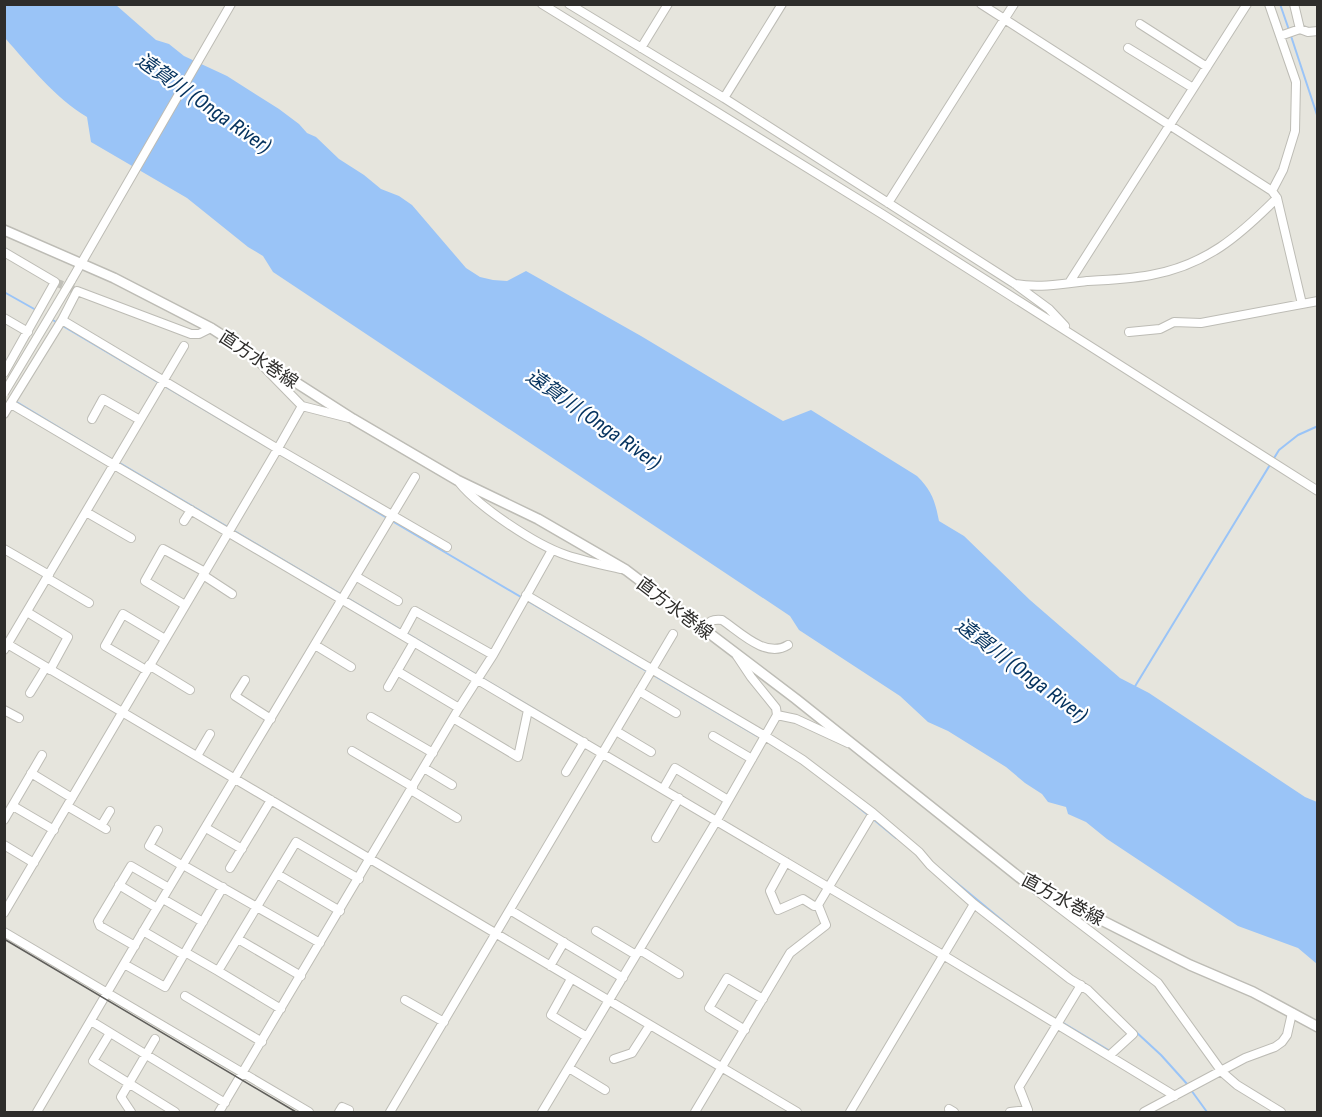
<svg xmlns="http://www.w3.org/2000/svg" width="1322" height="1117" viewBox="0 0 1322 1117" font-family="'Roboto Condensed','Noto Sans JP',sans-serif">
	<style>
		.water { fill: #9ac4f7 }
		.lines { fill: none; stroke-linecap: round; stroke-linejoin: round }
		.stream { stroke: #9ac4f7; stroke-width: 2 }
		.minor-tunnel { stroke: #c1c0b9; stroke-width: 8; stroke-dasharray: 8 4; stroke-linecap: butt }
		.minor-casing { stroke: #bdbcb5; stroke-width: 10 }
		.major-casing { stroke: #bdbcb5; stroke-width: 12 }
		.minor { stroke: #fff; stroke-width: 8 }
		.major { stroke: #fff; stroke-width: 9 }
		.tram { stroke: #5f5e5b; stroke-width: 1.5 }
		.minor-bridge-casing { stroke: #bdbcb5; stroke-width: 10; stroke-linecap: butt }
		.minor-bridge { stroke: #fff; stroke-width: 8 }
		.labels { text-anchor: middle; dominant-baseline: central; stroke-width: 4.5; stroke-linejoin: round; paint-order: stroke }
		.street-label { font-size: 18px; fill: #2e2d2b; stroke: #fff }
		.water-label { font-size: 20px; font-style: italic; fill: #04325e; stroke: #fff }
	</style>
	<rect width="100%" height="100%" fill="#e6e5dd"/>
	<path class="water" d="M5,5h111l40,35 13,4 15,12 43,20 52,33 20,15 8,9 9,4 23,22 25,16 17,14 18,7 13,9 54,63 14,9 13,3 14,1 19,-10 115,65 142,85 28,-11 106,66c15,15 18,25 22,45l25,15 66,64 90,78 29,15 156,104 12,5v162l-19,-16 -60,-22 -131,-87 -21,-17 -18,-8 -2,-7 -18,-5 -6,-8 -17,-11 -19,-16 -58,-36 -20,-9 -28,-26 -101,-66 -9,-14 -517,-344 -10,-16 -15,-9 -61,-49 -96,-56 -4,-25c-32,-19 -58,-52 -82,-79z"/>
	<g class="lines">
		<path class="stream" d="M1280,4l9,26
			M1291,36l27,82
			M4,292l32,18
			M51,319l220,130
			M15,401l98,59
			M278,453l109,65
			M118,462l359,213
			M392,521l256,151
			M653,675l104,61
			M482,678l101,60
			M1134,688l145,-238 19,-15 20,-9
			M769,743l13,8
			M842,794l26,21
			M873,819l23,19
			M935,865l74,61
			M1060,1021l50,30
			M1135,1031l26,24 27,30
			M1191,1090l16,22"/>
		<path class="minor-tunnel" d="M55,282l22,9"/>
		<defs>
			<path id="minor" d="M542,4l340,210 436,277
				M569,4l155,94 291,186 34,25 16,17
				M981,4l291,187 5,7c-38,38 -71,67 -126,77 -21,4 -43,5 -64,6 -24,3 -48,7 -72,3
				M1269,4l27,78 -1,49 -12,39 -11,21
				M1140,24l67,43
				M1300,29l8,3 10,-1
				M1280,36l20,-7 -6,-25
				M641,48l27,-44
				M1128,48l65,40
				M724,98l58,-94
				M1277,198l25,106
				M888,203l126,-199
				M4,252l51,30 -51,91
				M71,281l160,-277
				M1069,283l178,-279
				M4,318l24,14
				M62,320l216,129 169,98
				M1129,332l31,-3 14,-7 27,1 117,-22
				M258,361l44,45 47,12
				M11,404l932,551 232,141
				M4,414l58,-94 15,-29 114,43h8l12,-6
				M92,419l11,-20 37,21
				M458,481c19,25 78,64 108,74 18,6 37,10 55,14
				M86,512l45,26
				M184,521l7,-11
				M4,549l45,26
				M203,575l29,19
				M357,577l41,24
				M47,578l42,25
				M526,595l239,141 38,24 70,53 46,39 11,13 44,39 96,75 18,11 45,44 -23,21
				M185,605l-40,-24 18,-32 42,23
				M27,612l41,25 -18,33
				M704,629c5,-8 8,-10 18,-9 18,12 44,39 66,25
				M402,635l13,-24 78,44
				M4,642l793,470
				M315,645l36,22
				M4,650l180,-304
				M149,665l41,25
				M146,670l-41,-24 18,-32 42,25
				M397,671l62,37
				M245,680l-10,16 36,23
				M388,687l26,-45
				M639,691l37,22
				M30,693l16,-26
				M4,710l15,8
				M777,715l19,4 52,24
				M371,717l62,36
				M453,718l65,39 10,-47
				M616,731l35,21
				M713,736l39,23
				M352,751l61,36
				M197,756l13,-22
				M424,768l28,17
				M566,772l18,-30
				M31,773l41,25
				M663,789l12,-21 53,32
				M411,790l46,28
				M13,806l41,24
				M67,806l39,23
				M4,820l38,-65
				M101,826l9,-15
				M206,828l36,21
				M158,830l-9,16 34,20
				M656,838l23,-40
				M4,845l30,18
				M786,862l-16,29 8,19 25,-11 11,7 4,-1
				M183,865l137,78
				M230,868l41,-68
				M277,874l63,37
				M119,885l38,23
				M1036,890l122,93 64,89 15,13 44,27
				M163,899l40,23
				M510,910l113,68
				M4,913l273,-463 25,-44
				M143,931l41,24
				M596,931l40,24
				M4,932l305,180
				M238,939l63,37
				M135,946l-35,-20 -2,-5 33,-55 38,22
				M640,950l39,24
				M185,952l33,19
				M124,964l41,23 58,-100
				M550,966l14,-24
				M571,979l-20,36 36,22
				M185,996l77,46
				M405,1000l39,22
				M281,1009l-63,-38 78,-129 63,37
				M91,1021l134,82
				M745,1030l-36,-22 18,-30 36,21
				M110,1033l-17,28 82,51
				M614,1059l18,-6 18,-28
				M569,1068l36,22
				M949,1109l5,3
				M37,1112l111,-189 267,-446
				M131,1112l-10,-15 34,-58
				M219,1112l240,-404 34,-53 59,-105
				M339,1112l3,-5 7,3
				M390,1112l283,-478
				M542,1112l175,-292 60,-105 -1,-7 -25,-31 -14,-21
				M695,1112l95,-159 36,-28 -8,-20 55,-92
				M850,1112l124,-208
				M1010,1112l18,-2 -9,-23 62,-102
				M1144,1112l101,-54 30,-11 7,-5 5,-7 5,-22"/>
			<path id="major" d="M4,230l110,48 97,50 142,91 104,61 81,39 88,51 170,129 228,182 166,84 63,27 65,35"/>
		</defs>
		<use href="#minor" class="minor-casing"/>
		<use href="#major" class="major-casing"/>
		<use href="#minor" class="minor"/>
		<use href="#major" class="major"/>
		<path class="tram" d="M4,939l292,173"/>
		<defs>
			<path id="minor-bridge" d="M4,393l67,-112"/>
		</defs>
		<use href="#minor-bridge" class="minor-bridge-casing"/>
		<use href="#minor-bridge" class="minor-bridge"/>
	</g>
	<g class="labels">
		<g class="street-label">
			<text transform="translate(259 359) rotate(33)">直方水巻線</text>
			<text transform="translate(675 608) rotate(37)">直方水巻線</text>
			<text transform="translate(1063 899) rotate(28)">直方水巻線</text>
		</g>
		<g class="water-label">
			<text transform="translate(204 103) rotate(35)">遠賀川 (Onga River)</text>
			<text transform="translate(594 419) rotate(35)">遠賀川 (Onga River)</text>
			<text transform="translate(1022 670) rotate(37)">遠賀川 (Onga River)</text>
		</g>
	</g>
	<rect width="1322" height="1117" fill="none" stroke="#2e2d2b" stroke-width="12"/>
</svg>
